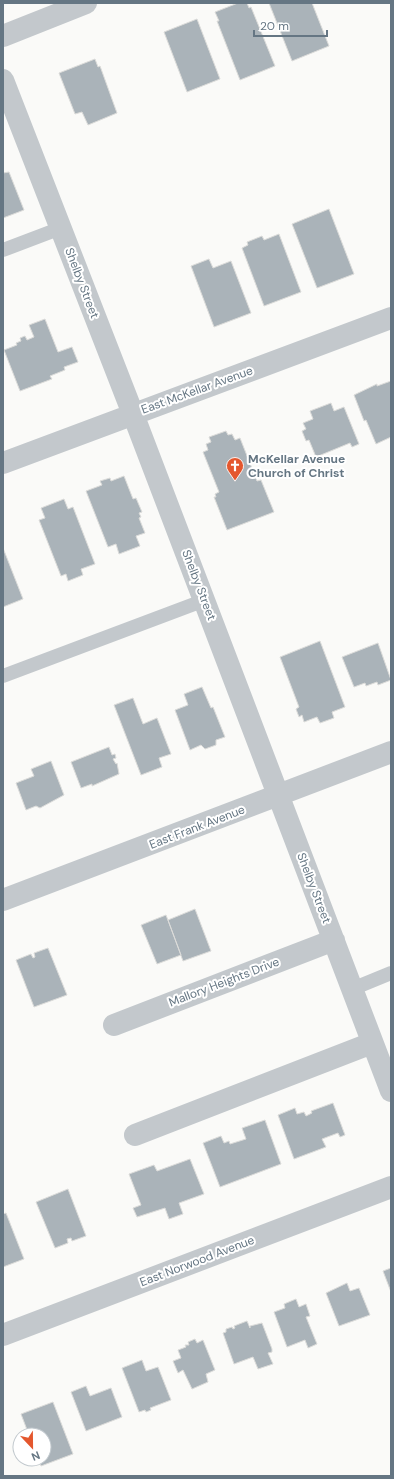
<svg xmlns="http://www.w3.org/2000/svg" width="394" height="1479" viewBox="0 0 394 1479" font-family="'DM Sans',sans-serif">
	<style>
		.building { fill: #aab3b9; stroke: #dcdcda }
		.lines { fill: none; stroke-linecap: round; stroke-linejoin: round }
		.lane { stroke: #c3c8cc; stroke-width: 14 }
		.street { stroke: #c3c8cc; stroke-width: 22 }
		.labels { text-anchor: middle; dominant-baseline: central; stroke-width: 4; stroke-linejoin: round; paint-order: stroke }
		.street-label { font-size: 12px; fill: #657683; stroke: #fff }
		.poi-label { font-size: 12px; font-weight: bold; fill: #657683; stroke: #fff; text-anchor: start }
	</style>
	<rect width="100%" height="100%" fill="#fafaf8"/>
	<path class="building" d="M238,3h9l2,5 2,-1 24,59 -35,14 -23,-59h2l-4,-9z
		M269,3h43l17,43 -37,15z
		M197,19l23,60 -33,13 -23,-60z
		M95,59l3,8 2,-1 17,47 -29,12 -6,-13 -7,2 -16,-41z
		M9,172l15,38 -21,8v-45z
		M329,209l25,65 -37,14 -25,-64z
		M279,234l22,58 -37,14 -22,-58 6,-3 -1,-3 15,-6 2,4z
		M209,259l4,9 18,-7 20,52 -37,14 -23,-61z
		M45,319l13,33 14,-5 6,15 -14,5 1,3 -15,6 2,3 -32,12 -16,-41 13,-5 -1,-2 5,-2 -1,-3 5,-2 2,4 7,-3 -5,-12z
		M391,381v56l-15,7 -10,-24 -2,1 -10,-26 23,-11v2z
		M331,403l3,8 10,-4 15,37 -7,3 -2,-4 -34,14 -7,-17 -3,1 -4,-10 4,-2 -3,-6 10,-4 -3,-8z
		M226,431l2,4 4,-1 3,6 5,-2 17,43 4,-1 13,32 -47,18 -13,-33h2l-1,-3 4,-2 -16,-40 5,-2 -2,-6 5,-2 -2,-5z
		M124,476l9,23 3,-1 6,14 -3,1 2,4 -2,1 6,15 -9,3 4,10 -21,8 -3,-10 -8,3 -22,-56 16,-6 -2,-4 10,-3 1,3z
		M64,499l4,10 5,-2 22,57 -14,5 2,6 -15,6 -2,-7 -5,2 -22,-56 6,-2 -4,-10z
		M3,548l20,51 -20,8z
		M320,641l25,66 -13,5 2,6 -14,5 -3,-6 -13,5 -2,-7 -3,2 -3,-8 3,-2 -19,-50z
		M378,643l13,37 -13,5 -1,-3 -11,4 -1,-3 -11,4 -12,-30z
		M202,687l9,21 2,-1 12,30 -9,3v5l-11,4 -4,-4 -11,5 -15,-40 13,-5 -4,-11z
		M133,698l10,26 14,-6 14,36 -12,4 3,9 -21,8 -27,-70z
		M109,747l3,8 3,-1 1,4 -3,1 3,5 1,-1 2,11 -27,12v-2l-11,4 -10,-26z
		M51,761l13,34 -24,13 -4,-2 -10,4 -10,-27 18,-7 -3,-7z
		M195,909l16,42 -28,10 -15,-41z
		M166,915l15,40 -24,9 -16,-39z
		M48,948l19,47 -33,12 -18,-47 15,-6 2,4 2,-1 -1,-4z
		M333,1103l12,32 -5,2 -2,-4 -16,6 4,8 -32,12 -16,-44 17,-7 2,6 7,-2 2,4 6,-3 -1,-2z
		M265,1120l16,44 -61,23 -17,-44 18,-7 3,7 5,-2 1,3 16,-5 -4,-11z
		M190,1159l14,35 -25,9 4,11 -14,5 -4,-11 -28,9 -4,-9 8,-3 -12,-31 25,-9 3,6z
		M68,1189l18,47 -14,5 -1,-3 -4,1 1,4 -13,5 -19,-46z
		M6,1213l18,46 -21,8v-53z
		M391,1268v24l-8,-21z
		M347,1283l3,8 9,-3 11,27 -31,11 -13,-33z
		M296,1299l3,8 7,-3 4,12 -4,1 11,27 -9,4 -3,-8 -18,7 -13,-35 11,-4 -1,-4z
		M247,1321l3,7v-2l12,-3 10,26v3l-4,1 5,11 -15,5 -5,-12 -19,7 -11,-31 3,-1v-3l6,-2 1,2 2,-1 -1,-2z
		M195,1339l2,4 6,-3 12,30 -9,4 2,8 -16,7 -9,-19 -5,3 -5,-12 8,-3 -3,-8 8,-3 -1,-2h4l-1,-3z
		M142,1360l4,11 12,-4 13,33 -21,8 1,2 -5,2 -1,-2 -6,2 -17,-44z
		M86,1386l4,10 21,-8 11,29 -36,14 -15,-39z
		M53,1402l20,52 -32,12 -2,-7h5v-24h-15l-8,-21z"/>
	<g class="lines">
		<path class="lane" d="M3,250l58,-22
			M3,676l202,-76
			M352,989l39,-16"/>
		<path class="street" d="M3,36l83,-33
			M3,80l130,334 258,677
			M3,463l388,-145
			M3,900l388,-148
			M114,1025l220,-85
			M135,1135l237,-92
			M3,1335l388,-148"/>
	</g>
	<defs>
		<symbol id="church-pin" viewBox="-11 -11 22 30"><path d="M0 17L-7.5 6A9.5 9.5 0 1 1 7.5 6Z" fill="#e4572e" stroke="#fff"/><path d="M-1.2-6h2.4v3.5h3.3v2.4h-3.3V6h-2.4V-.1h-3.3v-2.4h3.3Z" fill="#fff"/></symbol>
	</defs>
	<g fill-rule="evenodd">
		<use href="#church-pin" x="225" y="456" width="20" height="27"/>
	</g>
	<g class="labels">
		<g class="street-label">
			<text transform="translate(82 283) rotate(69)">Shelby Street</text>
			<text transform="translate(197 390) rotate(-20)">East McKellar Avenue</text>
			<text transform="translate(199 585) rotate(69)">Shelby Street</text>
			<text transform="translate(197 827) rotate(-21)">East Frank Avenue</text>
			<text transform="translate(314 888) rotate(69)">Shelby Street</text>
			<text transform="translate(224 982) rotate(-21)">Mallory Heights Drive</text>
			<text transform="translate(197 1261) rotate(-21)">East Norwood Avenue</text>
		</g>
		<g class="poi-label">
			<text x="248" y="459">McKellar Avenue<tspan x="248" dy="14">Church of Christ</tspan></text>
		</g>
	</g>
	<rect width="394" height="1479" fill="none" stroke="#657683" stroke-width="8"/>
	<g transform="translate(32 1447) rotate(158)"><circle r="19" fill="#ffffff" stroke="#c1c8cd"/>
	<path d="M0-3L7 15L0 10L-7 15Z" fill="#e4572e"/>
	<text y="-6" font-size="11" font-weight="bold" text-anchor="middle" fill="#657683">N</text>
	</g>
	<path d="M254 30v6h73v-6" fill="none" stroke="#657683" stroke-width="2"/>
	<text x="260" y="30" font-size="12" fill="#657683" stroke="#ffffff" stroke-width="3" paint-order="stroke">20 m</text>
</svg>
